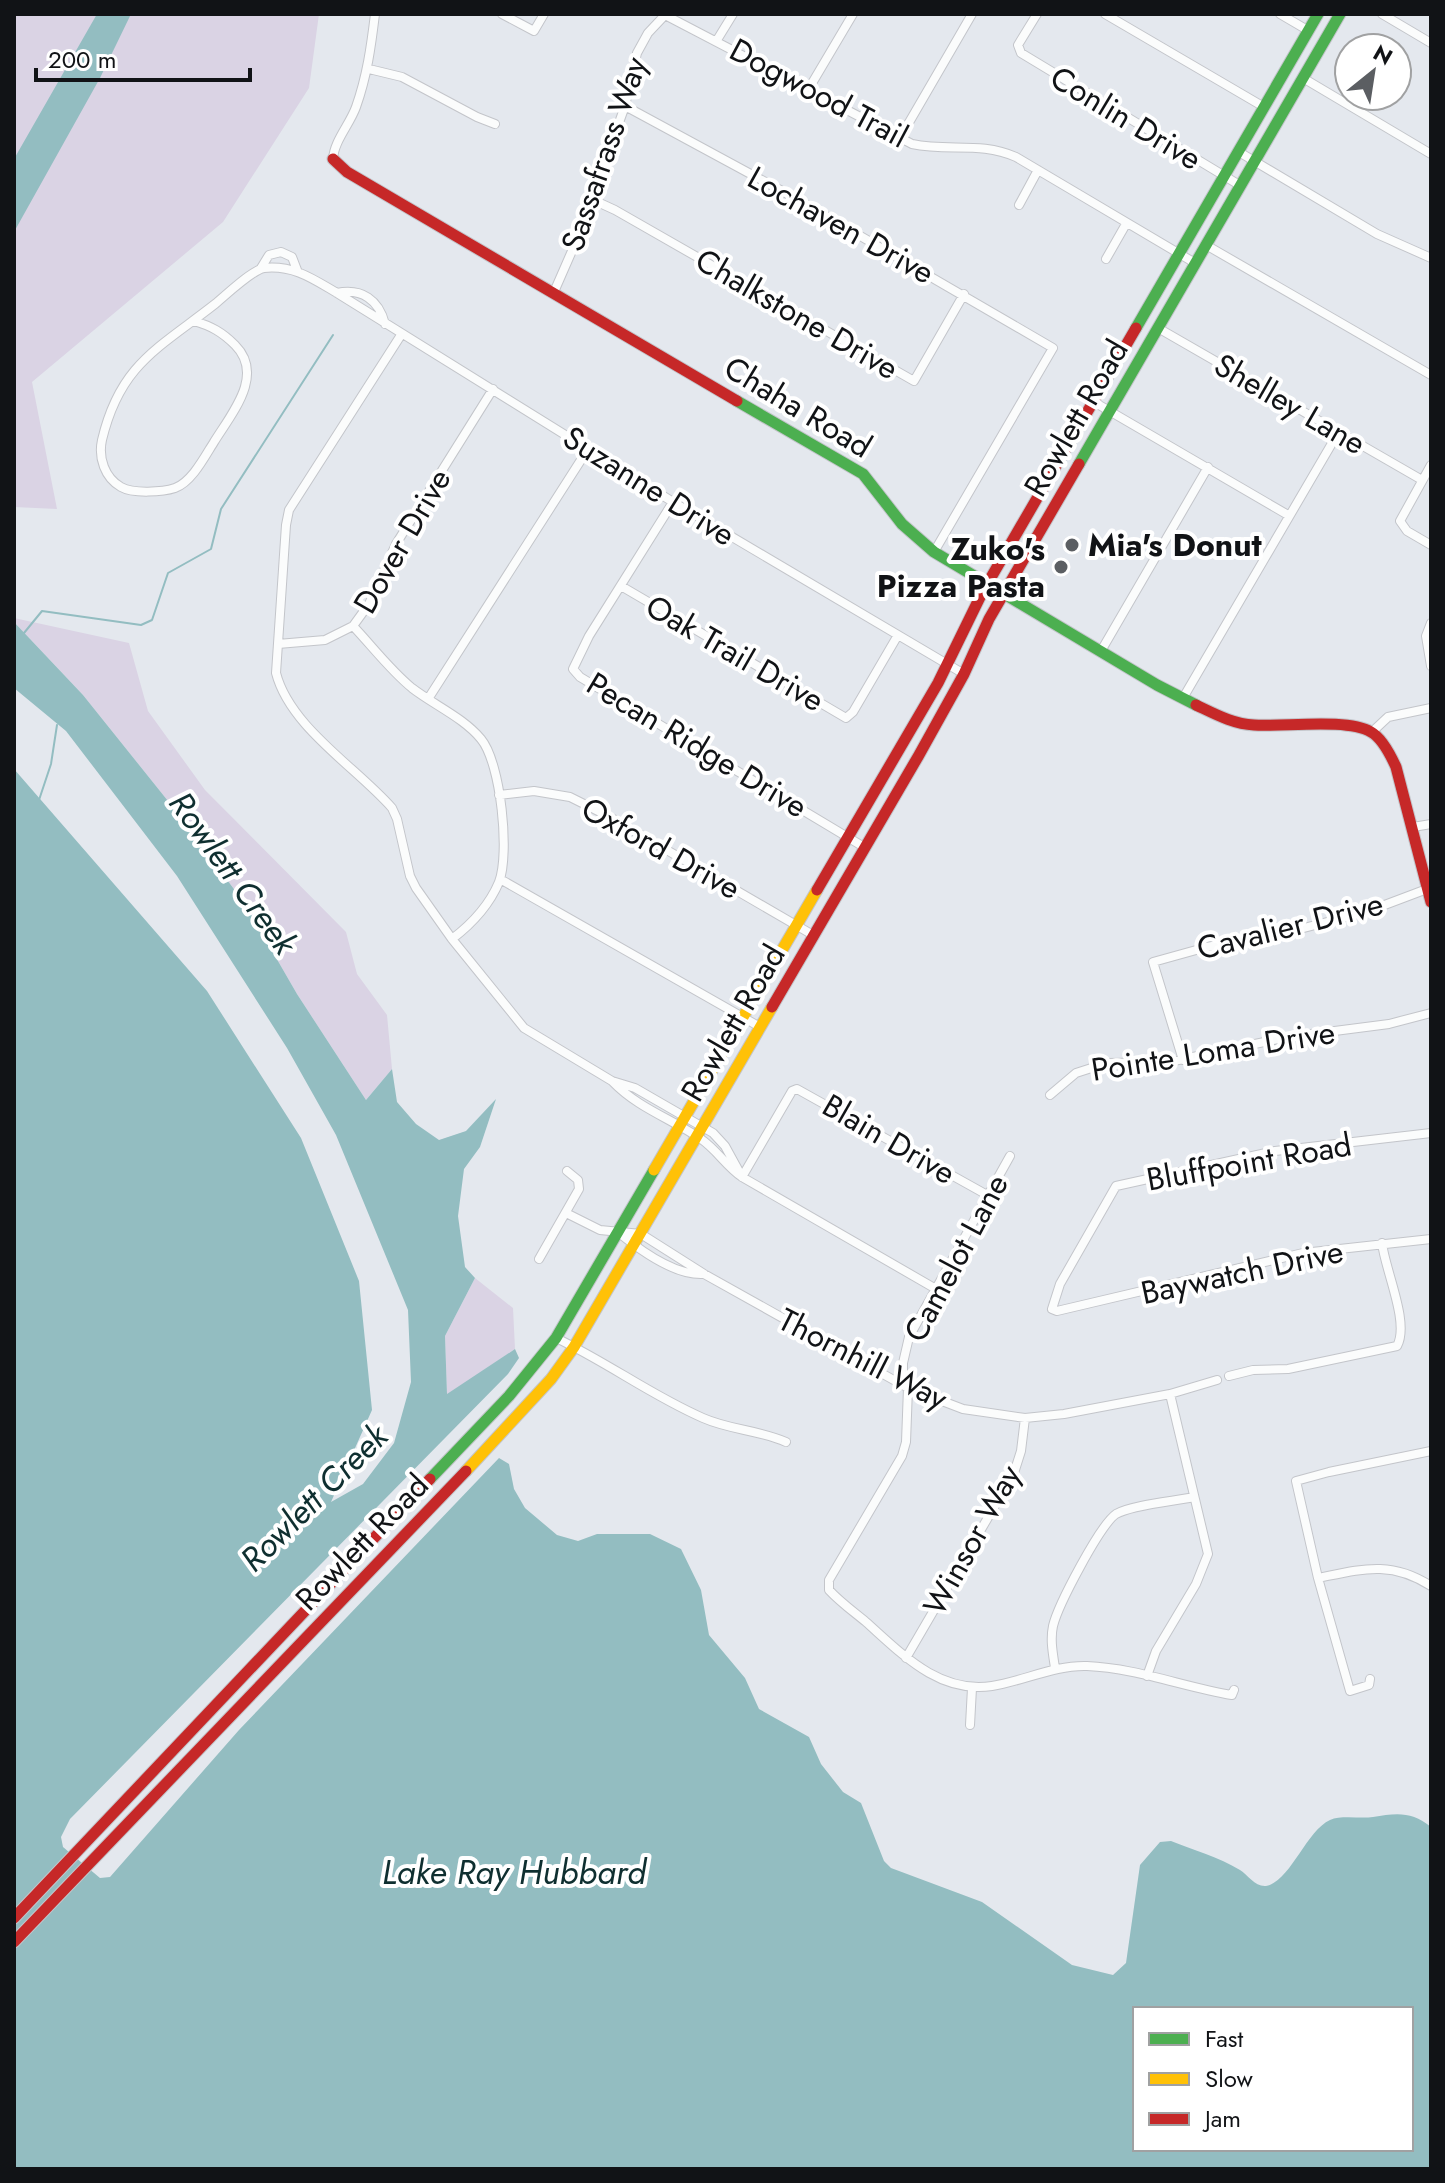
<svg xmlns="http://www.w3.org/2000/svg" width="1445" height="2183" viewBox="0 0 1445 2183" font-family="Jost,sans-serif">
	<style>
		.green { fill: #dad3e4 }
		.water { fill: #93bdc1; fill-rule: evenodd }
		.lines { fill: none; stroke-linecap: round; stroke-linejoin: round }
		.stream { stroke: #93bdc1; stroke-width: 2 }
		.street-casing { stroke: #c3c5ca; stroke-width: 10 }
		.fast-casing { stroke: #c3c5ca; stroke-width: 13 }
		.slow-casing { stroke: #c3c5ca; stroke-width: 13 }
		.jam-casing { stroke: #c3c5ca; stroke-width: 13 }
		.street { stroke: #fbfcfc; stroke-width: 8 }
		.fast { stroke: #4caf50; stroke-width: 11 }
		.slow { stroke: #ffc107; stroke-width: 11 }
		.jam { stroke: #c62828; stroke-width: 11 }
		.poi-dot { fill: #5b5e62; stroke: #fff; stroke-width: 3 }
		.labels { text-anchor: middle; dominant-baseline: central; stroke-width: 8; stroke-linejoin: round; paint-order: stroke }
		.street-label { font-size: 32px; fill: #111316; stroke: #fff }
		.poi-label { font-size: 32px; font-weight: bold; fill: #111316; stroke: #fff; text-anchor: start }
		.water-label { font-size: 34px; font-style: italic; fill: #0f2f30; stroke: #fff }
	</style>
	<rect width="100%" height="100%" fill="#e4e8ee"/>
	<path class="green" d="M14,14h305l-10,74 -86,134 -191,160 25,127 -43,-2z
		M14,618l115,25 19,68 57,79 141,142 11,42 30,41 5,54 -26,31 -69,-106 -52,-90 -69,-93 -93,-116 -69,-73z
		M475,1278l38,30 2,41 -68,46 -2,-59z"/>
	<path class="water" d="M97,14h34l-31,64 -86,154v-73z
		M14,622l69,73 93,116 69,93 52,90 69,106 26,-31 5,33 19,22 23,16 27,-9 30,-32 -16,48 -16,22 -6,47 7,51 10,11 -30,58 2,58 68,-45 4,9 -11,16 -438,445 -9,18 2,10 37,31 10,-1 129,-147 260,-272 10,6 5,25 11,19 32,27 21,6 19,-7h53l31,15 20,41 8,45 36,43 14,31 50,28 12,27 22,28 18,11 23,58 7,7 91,34 90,63 41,10 13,-12 14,-98 20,-23 11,-1c22,9 48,16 69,29 8,5 15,17 26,16 24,-4 40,-55 64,-66 11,-5 31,-1 43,-3 23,-4 39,-6 58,10v342h-1417v-1400l193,222 94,147 58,143 13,129 -41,92 32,-18 31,-41 17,-61 -3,-72 -72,-175 -49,-87 -110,-172 -111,-145 -52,-43zM1135,2009h276v140h-276z"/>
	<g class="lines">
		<path class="stream" d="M24,633l18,-22 99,14 11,-5 16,-47 43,-24 10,-40 112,-174
			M39,800l12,-36 6,-39"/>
		<defs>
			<path id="street" d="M502,14l32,17 10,-17
				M1037,14l-19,31 3,8 220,133
				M1105,14l159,93
				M1280,14l29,17
				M1382,14l49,29
				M717,40l16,-26
				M369,69l33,8 75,40 18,7
				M1303,78l128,76
				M808,90l45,-76
				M625,106l170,92 258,150 -119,204
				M900,138l72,-124
				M1239,152l138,82 54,24
				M333,159c1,-18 17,-35 23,-52 11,-31 15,-60 19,-93
				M591,199l24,11 299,171 50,-87
				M1019,205l19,-35
				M1206,245l225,130
				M1106,259l20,-35
				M261,268l8,-13 12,-3 11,5 5,13
				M554,292l21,-48 50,-138 12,-53 11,-20 17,-18 247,129c37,8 68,-3 104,13l179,106
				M337,293c25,-5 42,7 48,31
				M194,321c17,5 28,11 41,24 30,30 -3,68 -21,97 -9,14 -22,40 -39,46 -12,4 -42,6 -54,-1 -16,-9 -23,-29 -19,-47 18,-76 57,-92 113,-136 11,-9 37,-34 49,-36 30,-3 49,11 73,25l336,209 291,172
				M1158,328l264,152
				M401,335l-112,175 -3,15 -10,148c14,54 80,94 116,135l5,11 13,57 6,12 36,51 72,89 88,53 23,7 78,45 12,13 17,31
				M1094,402l194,113
				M1431,465l-31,56 7,10 24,14
				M673,502l-84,134 -16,33 7,8 284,170
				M621,586l225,132 7,-6 45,-77
				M1431,623l-5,13 5,30
				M353,626c19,20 37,44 59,62 22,17 52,30 69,51 20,24 29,115 18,143 -10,24 -26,41 -47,57
				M278,644l47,-4 28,-14 16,-22 27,-60 97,-155
				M1101,651l107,-184
				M1183,698l155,-265
				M428,699l160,-250
				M1372,732l16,-15 43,-9
				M499,795l35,-4 36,6 40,20 203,118
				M1413,827l18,-3
				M500,879l260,148
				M1183,1060l-30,-98 54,-15 89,-17 70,-18 61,-23
				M613,1082c25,26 59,37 88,57 16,11 25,27 41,38l194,112
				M1050,1095l26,-22 31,-10 62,-1 119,-25 101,-13 42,-11
				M1431,1133l-156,18 -159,35 -56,98 -8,25 5,2 246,-58 128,-14
				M1010,1156l-101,181 -6,26v13l5,12 -2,54 -4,14 -73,124v10c11,12 25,22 37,32 36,32 73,72 126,64 32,-5 62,-21 95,-20 49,2 97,21 145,29l2,-5
				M742,1177l50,-86 5,-2 192,107
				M566,1213l34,17 41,4 63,40 204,114 55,21 62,9 39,-4 106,-20 47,-14
				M619,1233c22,18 56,43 85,41
				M539,1259l40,-70 -1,-9 -11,-9
				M556,1338c51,24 96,58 147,80 27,12 56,12 83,24
				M1229,1376l24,-6 35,-1 109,-23c13,-23 -12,-76 -15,-103
				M1318,1578c44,-9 73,-18 113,8
				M906,1658l108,-185 7,-22 4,-33
				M1055,1668c-2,-14 -5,-28 -2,-42 5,-21 47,-101 63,-112 15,-9 60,-13 78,-17
				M1147,1676l9,-25 40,-67 12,-30 -38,-160
				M1370,1679l-1,6 -19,6 -32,-113 -22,-97 33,-9 102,-21
				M970,1725l2,-37"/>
			<path id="fast" d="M1136,328l182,-314
				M737,401l126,73 39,50 32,28 223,133 39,20
				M1079,464l261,-450
				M430,1479l79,-83 47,-58 98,-168"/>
			<path id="slow" d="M654,1170l163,-280
				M466,1471l85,-92 23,-32 198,-340"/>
			<path id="jam" d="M333,159l14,13 390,229
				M1196,705c19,9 37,19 58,20 30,2 93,-7 117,7 11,6 20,24 25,35l35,135
				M817,890l121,-207 44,-90 154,-265
				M772,1007l147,-252 45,-81 25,-55 90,-155
				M14,1918l416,-439
				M14,1942l452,-471"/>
		</defs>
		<use href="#street" class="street-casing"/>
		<use href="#fast" class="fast-casing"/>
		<use href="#slow" class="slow-casing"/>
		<use href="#jam" class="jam-casing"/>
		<use href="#street" class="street"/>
		<use href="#fast" class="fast"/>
		<use href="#slow" class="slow"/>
		<use href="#jam" class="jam"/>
	</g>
	<g class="poi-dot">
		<circle cx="1072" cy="545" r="8"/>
		<circle cx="1061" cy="567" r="8"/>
	</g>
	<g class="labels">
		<g class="street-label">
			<text transform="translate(819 93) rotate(28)">Dogwood Trail</text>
			<text transform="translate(1126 118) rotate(31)">Conlin Drive</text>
			<text transform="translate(604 154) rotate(-71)">Sassafrass Way</text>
			<text transform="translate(841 225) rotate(29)">Lochaven Drive</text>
			<text transform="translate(797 314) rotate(30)">Chalkstone Drive</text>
			<text transform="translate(1290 404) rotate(30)">Shelley Lane</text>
			<text transform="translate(798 407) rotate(31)">Chaha Road</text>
			<text transform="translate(1076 418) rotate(-60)">Rowlett Road</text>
			<text transform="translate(649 486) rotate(32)">Suzanne Drive</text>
			<text transform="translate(402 541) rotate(-60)">Dover Drive</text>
			<text transform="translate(735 653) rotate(30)">Oak Trail Drive</text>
			<text transform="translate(697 745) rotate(31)">Pecan Ridge Drive</text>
			<text transform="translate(661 848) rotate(29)">Oxford Drive</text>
			<text transform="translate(1290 926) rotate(-14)">Cavalier Drive</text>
			<text transform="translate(733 1023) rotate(-60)">Rowlett Road</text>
			<text transform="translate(1213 1051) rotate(-9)">Pointe Loma Drive</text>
			<text transform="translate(889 1139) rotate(30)">Blain Drive</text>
			<text transform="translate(1249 1162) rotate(-10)">Bluffpoint Road</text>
			<text transform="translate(956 1258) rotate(-62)">Camelot Lane</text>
			<text transform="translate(1242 1272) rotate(-12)">Baywatch Drive</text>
			<text transform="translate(863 1359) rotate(27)">Thornhill Way</text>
			<text transform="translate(972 1540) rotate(-61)">Winsor Way</text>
			<text transform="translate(362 1542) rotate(-46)">Rowlett Road</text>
		</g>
		<g class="poi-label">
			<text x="1088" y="545">Mia's Donut</text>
			<text x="1045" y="549" text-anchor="end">Zuko's<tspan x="1045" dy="37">Pizza Pasta</tspan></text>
		</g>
		<g class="water-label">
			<text transform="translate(233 873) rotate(54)">Rowlett Creek</text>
			<text transform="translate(314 1498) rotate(-45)">Rowlett Creek</text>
			<text x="514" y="1872">Lake Ray Hubbard</text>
		</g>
	</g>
	<rect width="1445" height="2183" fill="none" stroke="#111316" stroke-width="32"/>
	<rect x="1133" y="2007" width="280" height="144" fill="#ffffff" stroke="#a0a1a2" stroke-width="2"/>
	<rect x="1149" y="2033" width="40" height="12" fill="#4caf50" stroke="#a0a1a2" stroke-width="2"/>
	<text x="1205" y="2047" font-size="24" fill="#111316">Fast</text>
	<rect x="1149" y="2073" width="40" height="12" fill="#ffc107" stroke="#a0a1a2" stroke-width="2"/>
	<text x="1205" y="2087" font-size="24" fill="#111316">Slow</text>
	<rect x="1149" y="2113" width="40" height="12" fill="#c62828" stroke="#a0a1a2" stroke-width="2"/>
	<text x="1205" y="2127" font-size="24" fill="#111316">Jam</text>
	<g transform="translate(1373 72) rotate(30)"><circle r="38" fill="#ffffff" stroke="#a0a1a2" stroke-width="2"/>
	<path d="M0-6L14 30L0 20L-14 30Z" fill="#5b5e62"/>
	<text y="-12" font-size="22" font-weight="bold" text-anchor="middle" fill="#111316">N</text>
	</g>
	<path d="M36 68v12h214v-12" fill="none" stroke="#111316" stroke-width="4"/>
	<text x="48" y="68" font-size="24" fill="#111316" stroke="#ffffff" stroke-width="6" paint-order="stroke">200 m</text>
</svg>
